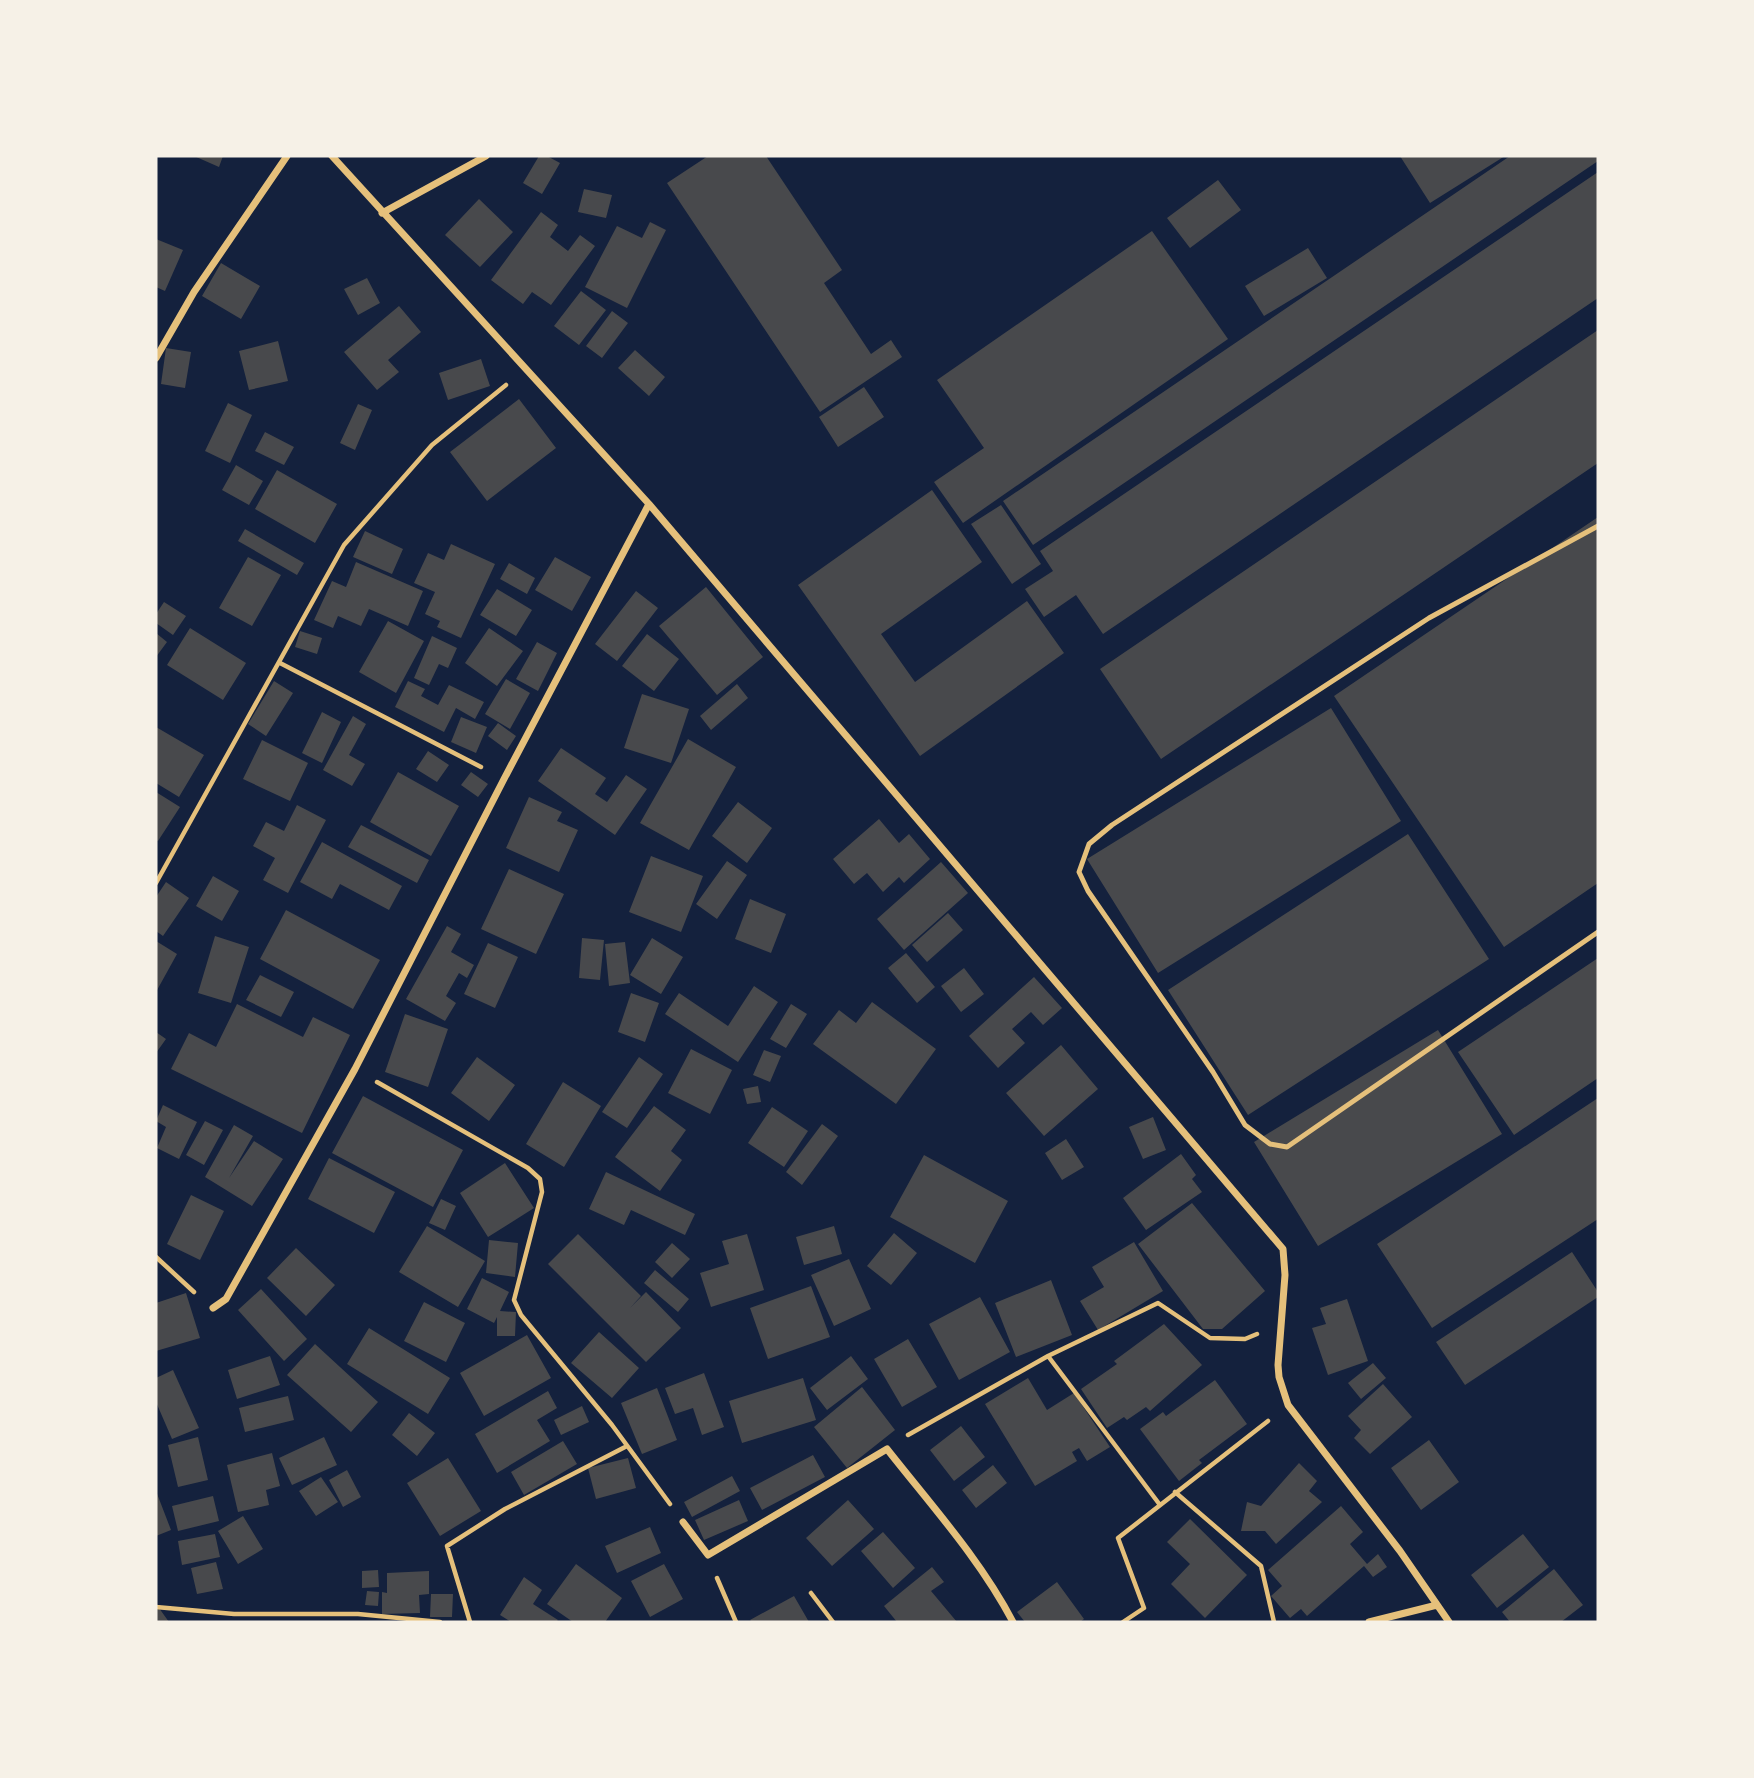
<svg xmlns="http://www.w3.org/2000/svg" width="1754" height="1778" viewBox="0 0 1754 1778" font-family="'Source Serif 4',serif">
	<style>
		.building { fill: #48494c }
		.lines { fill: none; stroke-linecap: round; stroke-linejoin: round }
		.path { stroke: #e5c07b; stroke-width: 4.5 }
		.service { stroke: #e5c07b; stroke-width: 5 }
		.minor { stroke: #e5c07b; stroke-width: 7 }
	</style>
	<rect width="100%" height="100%" fill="#14213d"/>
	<path class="building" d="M194,156h29l-4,11z
		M539,156h8l13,7 -18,31 -19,-11z
		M708,156h58l76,114 -18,13 47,71 20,-14 11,17 -82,55 -153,-229z
		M1400,156h105l-75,47z
		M1510,156h88v5l-565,384 -30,-44z
		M1598,172v126l-495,336 -27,-39 -32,22 -19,-28 28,-18 -13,-20z
		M1218,180l23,30 -51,38 -23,-30z
		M584,189l28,6 -6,23 -28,-6z
		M479,199l34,33 -33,35 -35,-32z
		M541,212l17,13 -8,12 18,14 12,-16 15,11 -44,59 -19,-13 -9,12 -32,-24z
		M650,222l16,8 -39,78 -42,-21 32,-61 25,12z
		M1152,231l76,108 -265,184 -29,-41 50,-34 -47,-68z
		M156,239l27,11 -18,41 -9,-4z
		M1308,248l19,30 -63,38 -19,-30z
		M221,263l39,23 -19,33 -39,-23z
		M367,278l13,25 -22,12 -14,-26z
		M581,291l25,19 -27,35 -25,-19z
		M399,306l22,26 -33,28 11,12 -22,18 -33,-38z
		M612,311l16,12 -26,35 -16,-12z
		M1598,330v133l-437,296 -61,-90z
		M278,341l10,40 -39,9 -10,-39z
		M166,348l25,4 -6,36 -24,-4z
		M635,350l30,27 -16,19 -31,-28z
		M481,359l9,27 -42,14 -9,-27z
		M864,387l20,30 -46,30 -19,-30z
		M519,399l37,49 -69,53 -37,-49z
		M228,403l24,12 -22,48 -25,-12z
		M358,404l14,6 -17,40 -15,-7z
		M265,432l29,15 -10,18 -29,-14z
		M236,465l27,16 -14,24 -27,-15z
		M277,470l60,34 -22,39 -60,-34z
		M932,490l50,72 -101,72 34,48 112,-81 37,52 -144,103 -122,-171z
		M1001,505l40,59 -29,20 -41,-60z
		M1598,517v366l-94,64 -170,-251z
		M245,529l59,34 -7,12 -59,-34z
		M365,531l38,18 -11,25 -39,-17z
		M451,544l44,20 -34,74 -24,-11 3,-6 -15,-7 10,-22 -21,-9 14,-30 16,7z
		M248,557l33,18 -29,51 -33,-18z
		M555,557l36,20 -19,34 -37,-21z
		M356,562l67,29 -15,35 -39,-17 -8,17 -23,-10 -5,12 -19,-8 18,-39 14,6z
		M509,563l26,15 -8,16 -27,-15z
		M706,587l57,70 -46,38 -58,-69z
		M497,589l35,21 -16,26 -36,-21z
		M636,591l22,17 -41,53 -22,-17z
		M164,602l22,14 -13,19 -17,-12v-9z
		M388,621l36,20 -28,52 -37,-21z
		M190,628l56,35 -23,37 -56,-35z
		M489,628l34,23 -26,35 -32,-23z
		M300,631l22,7 -5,16 -22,-7z
		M156,633l11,9 -11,15z
		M647,634l32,25 -25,32 -32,-25z
		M432,636l25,12 -9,20 -9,-4 -10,21 -15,-7z
		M537,642l20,11 -19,38 -22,-12z
		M506,679l24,14 -20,36 -25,-15z
		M274,681l19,12 -27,43 -18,-12z
		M408,681l17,8 -4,7 17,9 11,-20 35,17 -9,17 -19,-11 -12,24 -49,-25z
		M737,684l11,14 -37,32 -11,-14z
		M642,694l47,15 -18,54 -47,-15z
		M1331,708l70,113 -243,152 -71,-114z
		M322,712l19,10 -19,41 -20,-10z
		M353,716l13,8 -17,31 16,9 -13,22 -29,-16z
		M461,717l26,10 -11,26 -25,-11z
		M498,723l18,13 -9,14 -19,-14z
		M156,727l48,28 -25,42 -23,-14z
		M688,739l48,28 -47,83 -49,-27z
		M262,740l46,23 -18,38 -47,-22z
		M561,748l45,30 -11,16 12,8 19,-27 21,14 -32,46 -77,-54z
		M428,751l21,14 -12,17 -21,-13z
		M398,772l61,34 -28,50 -61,-34z
		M471,772l17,12 -10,13 -17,-12z
		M156,792l24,15 -22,34 -2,-1z
		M529,797l33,15 -5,9 21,9 -19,42 -53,-24z
		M738,802l34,26 -25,35 -35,-27z
		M297,805l29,15 -38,73 -25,-13 12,-22 -22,-12 13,-24 18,9z
		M879,819l20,24 10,-9 21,25 -26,24 -5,-6 -16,15 -16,-19 -13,11 -21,-25z
		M361,825l68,35 -12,23 -69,-36z
		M1408,834l81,125 -241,156 -80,-125z
		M322,842l80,44 -13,24 -49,-26 -8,15 -32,-17z
		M651,856l52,20 -22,56 -52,-20z
		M727,861l20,14 -30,44 -21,-15z
		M941,862l27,31 -64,57 -27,-31z
		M509,869l55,25 -28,60 -55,-25z
		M213,876l26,15 -17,30 -26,-15z
		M166,882l23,16 -26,38 -7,-5v-34z
		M750,899l36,15 -15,39 -36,-14z
		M286,910l94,50 -27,49 -93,-50z
		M948,913l15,17 -36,32 -15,-17z
		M447,926l14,8 -10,18 23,13 -7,13 -8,-5 -13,23 10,7 -11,18 -39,-22z
		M215,936l34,11 -18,56 -33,-10z
		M582,938l22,2 -4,40 -21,-2z
		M652,938l31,19 -22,37 -31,-19z
		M156,941l21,13 -21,38z
		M625,942l5,41 -21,3 -4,-42z
		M488,943l30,14 -23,51 -31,-14z
		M906,953l29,34 -18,16 -29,-35z
		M1598,958v120l-84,57 -56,-83z
		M964,968l20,26 -23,18 -20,-26z
		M260,975l34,17 -13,25 -35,-17z
		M1034,977l28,31 -19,17 -12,-13 -19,17 13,14 -27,25 -29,-32z
		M754,986l24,16 -40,60 -73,-48 14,-21 49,33z
		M631,993l28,10 -14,39 -27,-10z
		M872,1002l64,47 -40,55 -83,-60 26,-34 17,13z
		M237,1004l66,33 10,-20 37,18 -48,98 -131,-64 18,-36 27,14z
		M791,1004l16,10 -21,34 -16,-9z
		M405,1014l43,15 -20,58 -43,-15z
		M1438,1030l64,104 -184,112 -64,-104z
		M156,1032l10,7 -10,14z
		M1061,1045l37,44 -54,47 -38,-43z
		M691,1049l41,21 -22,44 -42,-21z
		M764,1050l17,6 -11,26 -17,-7z
		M477,1057l38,28 -26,36 -38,-28z
		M639,1057l24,17 -36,54 -25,-16z
		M563,1082l38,24 -37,61 -38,-23z
		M758,1086l3,16 -14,2 -4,-15z
		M363,1096l100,54 -30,57 -101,-54z
		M1598,1098v121l-166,109 -55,-84z
		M163,1105l34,17 -18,37 -22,-11 9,-21 -10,-6z
		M654,1106l32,24 -15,21 11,9 -22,31 -45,-34z
		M772,1107l36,24 -24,36 -36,-24z
		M1153,1117l13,33 -23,9 -14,-32z
		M205,1121l18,9 -19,35 -18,-10z
		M822,1124l16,12 -36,49 -16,-13z
		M234,1125l19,11 -24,42 25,-37 29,18 -31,47 -47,-29z
		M1066,1139l18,28 -22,13 -17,-27z
		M1181,1154l15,21 -4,4 10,13 -56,38 -23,-32z
		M924,1155l84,46 -33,62 -85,-46z
		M329,1158l66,34 -21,41 -66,-34z
		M505,1163l29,45 -46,29 -28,-44z
		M606,1172l89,42 -10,21 -54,-25 -7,15 -35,-16z
		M191,1195l33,16 -24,49 -33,-16z
		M441,1199l15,7 -11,24 -16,-7z
		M1192,1203l73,88 -43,38h-19l-65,-85z
		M427,1226l58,35 -27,46 -59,-35z
		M834,1226l8,28 -38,11 -8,-28z
		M894,1233l23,20 -26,32 -24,-19z
		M578,1234l63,62 -11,12 16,-16 35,36 -35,34 -98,-98z
		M747,1234l17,56 -53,17 -11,-34 29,-9 -7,-23z
		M489,1240l29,3 -3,34 -29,-4z
		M1134,1242l29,49 -65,39 -18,-29 24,-14 -12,-20z
		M672,1243l18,16 -18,19 -17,-16z
		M296,1248l39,37 -29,31 -39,-38z
		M1572,1252l26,40v5l-133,88 -29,-43z
		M849,1259l22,50 -37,17 -23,-51z
		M655,1270l34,29 -11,13 -34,-29z
		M482,1278l27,14 -9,19 16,1 -1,24h-18v-19l-3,6 -27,-14z
		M1051,1280l21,55 -56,22 -21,-54z
		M811,1286l19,51 -62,22 -18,-51z
		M261,1289l46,50 -23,22 -46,-51z
		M186,1293l14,45 -44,13v-48z
		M980,1297l30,55 -51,28 -30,-56z
		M1347,1299l21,62 -40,14 -16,-47 14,-4 -6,-16z
		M424,1302l41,21 -19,39 -42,-21z
		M1164,1324l38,41 -52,46 -4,-4 -19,13 -3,-3 -17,11 -26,-39 36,-25 -3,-3z
		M369,1328l81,50 -22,36 -81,-50z
		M599,1332l40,36 -27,30 -41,-35z
		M527,1335l24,43 -67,38 -24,-43z
		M908,1339l29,48 -35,20 -28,-48z
		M315,1344l63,58 -27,30 -64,-57z
		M270,1356l10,29 -43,14 -9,-29z
		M851,1356l17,23 -41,31 -17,-22z
		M1373,1363l13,15 -25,21 -13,-16z
		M173,1370l26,58 -27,11 -16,-37v-24z
		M704,1373l20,54 -22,8 -9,-27 -18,6 -10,-26z
		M803,1378l13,42 -74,23 -13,-42z
		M1028,1378l19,32 27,-17 36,54 -23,14 -8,-13 -7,4 5,9 -42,25 -50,-82z
		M1215,1380l32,44 -48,36 3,3 -23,18 -39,-52 23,-17 3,4z
		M1383,1384l29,33 -42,37 -16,-16 7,-8 -13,-14z
		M862,1387l33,43 -48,38 -33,-41z
		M657,1388l20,52 -35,14 -21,-51z
		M548,1391l9,17 -20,12 13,21 -53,32 -22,-39z
		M288,1396l6,24 -49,12 -6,-24z
		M582,1406l7,16 -28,13 -7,-15z
		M409,1413l26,20 -18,23 -25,-21z
		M961,1426l24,31 -31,24 -24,-31z
		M198,1437l10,43 -30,7 -10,-42z
		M324,1437l13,28 -45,20 -13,-27z
		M1429,1440l30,42 -38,28 -30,-42z
		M563,1441l14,23 -53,31 -13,-23z
		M272,1453l8,33 -14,4 3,15 -31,7 -11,-47z
		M813,1455l12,22 -63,33 -12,-22z
		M448,1458l33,53 -41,25 -33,-53z
		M628,1458l8,30 -40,11 -8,-31z
		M1299,1463l18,18 -8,10 13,11 -46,42 -11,-13h-24l6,-29 14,4z
		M993,1465l14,18 -31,25 -14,-18z
		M347,1470l14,27 -18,10 -14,-27z
		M732,1476l8,15 -48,26 -8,-15z
		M321,1477l17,25 -22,14 -17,-25z
		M156,1491l15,39 -15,6z
		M213,1496l6,25 -41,10 -6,-25z
		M739,1500l9,21 -44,19 -9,-20z
		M848,1500l26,29 -42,37 -26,-28z
		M1341,1506l22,26 -13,12 17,20 11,-10 9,13 -14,10 -9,-11 -57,50 -6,-7 -11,9 -19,-22 11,-10 -14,-16z
		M243,1516l20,33 -25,15 -20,-33z
		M1190,1519l57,56 -42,43 -34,-34 19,-20 -23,-22z
		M650,1527l11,26 -44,20 -12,-27z
		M883,1532l32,36 -22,20 -32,-37z
		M215,1534l5,23 -38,8 -4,-24z
		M1523,1534l26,33 -52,41 -26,-33z
		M216,1562l7,27 -26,5 -6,-26z
		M576,1564l46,34 -17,24h-32l-26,-18z
		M664,1564l19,35 -33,18 -19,-36z
		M932,1567l12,15 -13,9 26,31h-60l-13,-16z
		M1554,1569l29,36 -22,17h-51l-8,-10z
		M378,1570l1,17 -17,1v-17z
		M429,1571v23l-10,1 1,18 -38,1v-22l5,1v-20z
		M524,1577l18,13 -9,14 25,16 -2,2h-45l-11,-7z
		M1057,1582l27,37 -4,3h-55l-8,-10z
		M367,1591l12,1 -1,14 -13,-1z
		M431,1594h22l-1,23h-22z
		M794,1596l15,26h-57l-2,-2z
		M159,1608l10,14h-13v-12z"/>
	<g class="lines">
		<path class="path" d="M280,663l201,104
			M156,883l188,-338 88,-100 74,-60
			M377,1082l151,86 12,11 2,13 -28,108 7,15 91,110 58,79
			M156,1257l38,35
			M1048,1356l112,149
			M908,1435l140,-79 110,-53 52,35 35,1 12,-5
			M1175,1492l86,74 13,56
			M717,1578l19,44
			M811,1593l22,29
			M156,1607l78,7h124l82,8
			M470,1622l-23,-76 58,-37 122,-63
			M1123,1622l21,-14 -26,-70 150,-117"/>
		<path class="service" d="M1598,526l-169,92 -317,207 -23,19 -10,28 9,19 125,181 32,53 25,19 17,3 311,-215"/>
		<path class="minor" d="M332,156l317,348 634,745 2,26 -7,90 1,12 9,28 112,146 49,71
			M382,213l104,-57
			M156,358l38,-66 93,-136
			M213,1308l13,-9 129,-230 149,-290 145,-275
			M683,1522l25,33 179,-106c44,56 93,110 126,173
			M1369,1622l68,-17"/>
	</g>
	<rect width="1754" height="1778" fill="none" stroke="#f6f1e7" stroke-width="315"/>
</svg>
